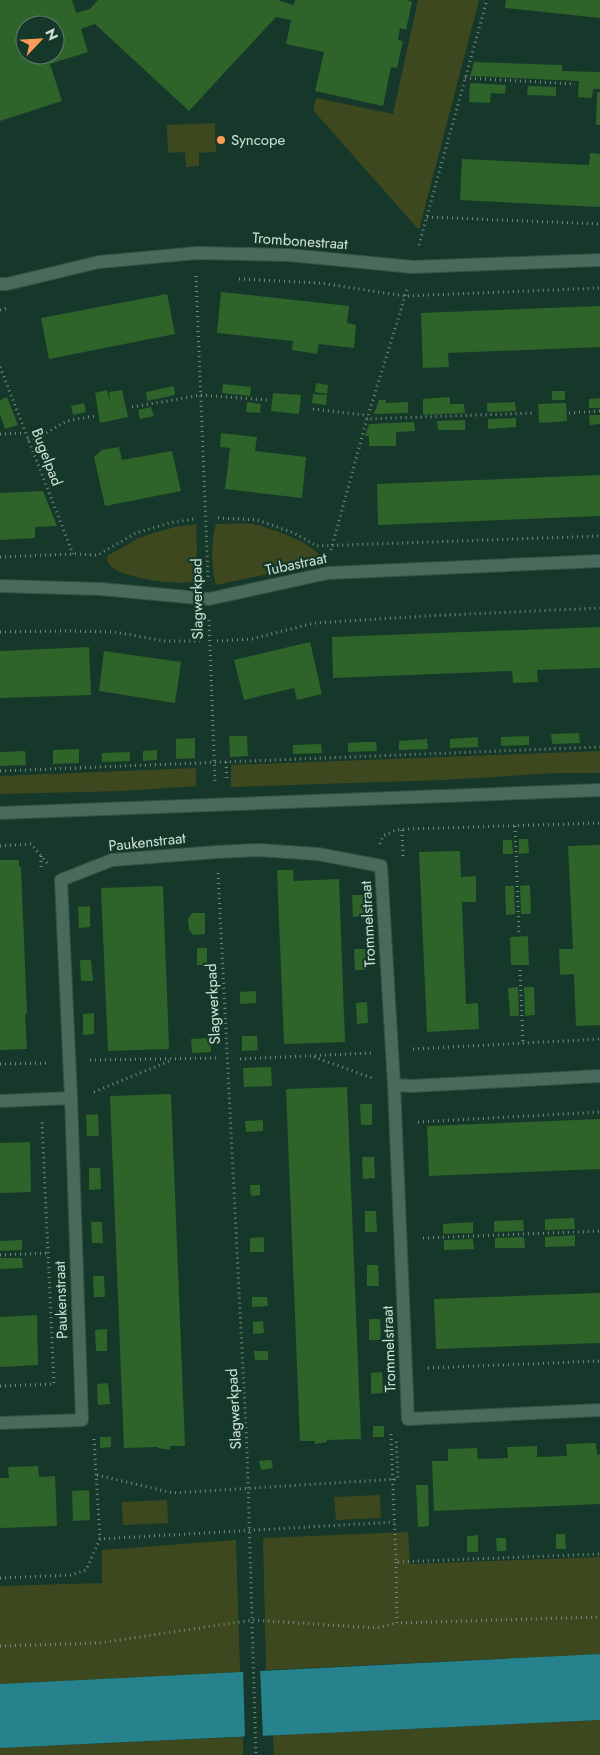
<svg xmlns="http://www.w3.org/2000/svg" width="600" height="1755" viewBox="0 0 600 1755" font-family="Jost,sans-serif">
	<style>
		.green { fill: #3e481f }
		.water { fill: #26828d }
		.pier { fill: #16382a }
		.building { fill: #2e6329; fill-rule: evenodd }
		.lines { fill: none; stroke-linecap: round; stroke-linejoin: round }
		.service-casing { stroke: #365245; stroke-width: 14 }
		.minor-casing { stroke: #365245; stroke-width: 14 }
		.path { stroke: #728c80; stroke-width: 3; stroke-dasharray: 1 4; stroke-linecap: butt }
		.service { stroke: #496b5b; stroke-width: 12 }
		.minor { stroke: #496b5b; stroke-width: 12 }
		.poi-dot { fill: #fd9c55; stroke: #16382a; stroke-width: 2 }
		.labels { text-anchor: middle; dominant-baseline: central; stroke-width: 4.5; stroke-linejoin: round; paint-order: stroke }
		.poi-label { font-size: 15px; fill: #cfe2d8; stroke: #16382a; text-anchor: start }
		.street-label { font-size: 15px; fill: #cfe2d8; stroke: #16382a }
	</style>
	<rect width="100%" height="100%" fill="#16382a"/>
	<path class="green" d="M418,0h61l-60,230 -106,-120 3,-12 77,16z
		M215,123l1,29 -17,1v13l-13,1 -1,-15 -17,1 -1,-28z
		M196,524l1,24 -3,34c-18,3 -68,-3 -82,-15 -4,-3 -5,-6 -5,-11l32,-18 11,-4 25,-7z
		M216,524c11,0 24,-1 35,0 16,2 58,18 67,30v8l-7,3 -95,20c-5,-17 -5,-44 0,-61z
		M600,751v22h-43l-114,7 -212,7v-22z
		M196,768v18l-72,5 -124,3v-18z
		M380,1495l1,23 -45,2 -2,-23z
		M167,1500l1,23 -45,2 -1,-23z
		M408,1532l2,32 190,-7v97l-334,16 -3,-132z
		M236,1540l4,132 -240,12v-98l102,-3v-33z
		M600,1720v35h-326l-1,-20z
		M243,1737v18h-243v-7z"/>
	<path class="water" d="M600,1654v66l-600,28v-64z"/>
	<path class="pier" d="M260,1668l3,70 -18,1 -2,-70z"/>
	<path class="building" d="M0,0h72l4,13 14,-4 8,-9h182v1l14,4 1,-5h112l5,2 -6,28 -6,-2 -2,12 5,1 -6,27 -6,-1 -8,39 -68,-15 9,-39 -38,-8 5,-24 -15,-3 -87,94 -94,-87 -14,5 7,23 -38,12 12,37 -62,20zM25,25h30v30h-30z
		M506,0h94v18l-95,-10z
		M474,62l88,3v6l38,1v17h-7l-1,9 -14,-1 1,-16 -109,-5z
		M470,83l36,2 -1,9 -14,-1 -1,10 -21,-1z
		M528,86l28,1v9l-29,-1z
		M597,92h3v33h-4z
		M590,153l10,1v53l-140,-7 2,-41 127,6z
		M221,292l128,14 -2,17 9,2 -2,23 -35,-4 -2,10 -25,-4 1,-9 -76,-8z
		M167,294l8,40 -126,25 -8,-41z
		M600,306v41l-152,6 1,14 -26,1 -2,-55z
		M316,383l12,2 -1,9 -12,-2z
		M223,384l28,3 -1,9 -28,-3z
		M174,386l1,9 -28,6 -1,-9z
		M107,390l3,12 -1,-10 13,-2 6,27 -28,6 -5,-30z
		M552,391h13v9h-13z
		M273,393l28,2 -2,19 -28,-3z
		M313,394l14,1 -1,10 -14,-2z
		M7,397l11,28 -13,4 -5,-14v-15z
		M450,397v7h14l1,9 -42,2v-16z
		M600,398v10h-11v-9z
		M379,400h7v3l22,-1v11l-34,1z
		M247,402l14,2 -1,9 -14,-1z
		M515,402l1,9 -29,1v-9z
		M84,403l2,9 -13,3 -2,-9z
		M566,403l1,18 -28,2 -1,-19z
		M151,407l3,9 -14,3 -2,-9z
		M589,415h11v9l-10,1z
		M516,418v9l-28,2v-10z
		M465,420v10h-27l-1,-9z
		M414,422l1,9 -19,1v14h-27v-10h-4l4,-12z
		M221,433l36,4 -2,14 51,6 -4,41 -77,-9 5,-41 -10,-1z
		M119,447l3,13 50,-9 9,40 -76,15 -11,-49 8,-7z
		M600,475v41l-222,9 -1,-41z
		M43,491l14,35 -22,1v11l-35,2v-47z
		M600,627v41l-63,2 1,12 -25,1 -1,-12 -179,7 -1,-41z
		M310,642l12,52 -25,6 -3,-12 -50,12 -10,-40z
		M89,647l2,48 -91,3v-47z
		M104,651l77,11 -6,41 -76,-12z
		M579,733l1,10 -28,1 -1,-10z
		M229,736h18l1,20 -18,1z
		M529,736v9l-28,1v-9z
		M478,737v10l-28,1v-9z
		M195,738v20l-19,1v-20z
		M427,739l1,10 -29,1v-9z
		M362,742h14l1,9 -29,1v-9z
		M321,744l1,9 -29,1v-9z
		M79,749v14l-26,1v-14z
		M157,750v10l-14,1v-10z
		M25,751l1,14 -26,1v-14z
		M130,752v9l-28,1v-9z
		M519,839h9l1,14 -10,1z
		M503,840h9l1,14h-10z
		M600,845v180l-24,1 -2,-52 -14,1 -1,-26h14l-5,-103z
		M460,851l1,26 15,-1v26h-14l4,102 12,-1 1,26 -52,3 -8,-180z
		M0,860h19v7h2l6,147h-2l2,35 -27,1z
		M277,870h16l1,11 45,-2 6,163 -61,2z
		M530,885l1,29h-10l-1,-28z
		M163,886l6,163 -61,2 -7,-163z
		M505,886h9l1,28 -9,1z
		M352,895h11l1,21 -11,1z
		M90,906v21l-11,1 -1,-21z
		M192,913h13v21l-12,1 -4,-6 -1,-10z
		M528,936l1,29h-18l-1,-28z
		M197,948h10v17h-10z
		M354,949h11l1,21h-11z
		M80,960h11l2,21h-12z
		M518,987l1,29h-9l-2,-28z
		M524,987h10l1,28 -10,1z
		M256,991v12l-16,1v-12z
		M367,1002l1,21 -11,1 -1,-21z
		M94,1013v21l-11,1v-21z
		M242,1036h15l1,14 -16,1z
		M211,1038v14l-19,1 -1,-14z
		M271,1067l1,19 -28,1 -1,-19z
		M347,1087l14,352 -34,1v2l-12,2v-3h-15l-14,-352z
		M171,1094l14,352h-15v4l-12,-2v-1l-34,1 -14,-352z
		M360,1104h12v21h-11z
		M98,1114l1,22h-12l-1,-21z
		M600,1119v50l-171,7 -2,-50z
		M263,1120v11l-17,1 -1,-11z
		M30,1142l1,50 -31,1v-50z
		M362,1157h12l1,21 -12,1z
		M89,1168h11l1,21 -12,1z
		M250,1185h10v10l-9,1z
		M365,1211h11l1,21h-12z
		M574,1218l1,11 -30,1v-11z
		M523,1220l1,11 -30,1v-11z
		M91,1222h11l1,21h-11z
		M473,1222v11l-30,1v-10z
		M575,1235v11l-30,1v-10z
		M264,1237v15h-14v-14z
		M524,1237l1,11h-30v-10z
		M473,1239l1,10 -30,1v-10z
		M22,1240v10l-22,1v-10z
		M0,1258h22l1,10 -23,1z
		M367,1265h11l1,21h-12z
		M93,1276h11l1,21h-11z
		M600,1293v50l-164,6 -2,-50z
		M252,1297h15l1,9 -16,1z
		M37,1315l1,50 -38,2v-50z
		M369,1319h11l1,21h-12z
		M263,1321l1,12 -11,1v-12z
		M107,1329v22h-11l-1,-21z
		M254,1351h14v9h-13z
		M382,1372l1,21 -12,1v-21z
		M108,1383l2,21 -12,1 -1,-21z
		M373,1426h11v11h-11z
		M100,1437h11v10l-11,1z
		M596,1443l1,12 3,-1v50l-166,7 -2,-50h16v-12l29,-1 1,11 30,-1 -1,-11 30,-1v11l30,-1 -1,-12z
		M271,1460l2,8 -12,2 -2,-9z
		M38,1466l1,11 16,-1 2,50 -57,2v-50h9l-1,-11z
		M416,1485h12l1,41 -11,1z
		M89,1490l1,30 -17,1 -1,-30z
		M556,1534h9l1,15h-10z
		M478,1535v17h-11v-16z
		M496,1538h10v13h-9z"/>
	<g class="lines">
		<defs>
			<path id="service" d="M0,813l600,-23"/>
			<path id="minor" d="M0,284h7l92,-22 98,-9 92,2 124,12 187,-7
				M0,586l101,3 108,10 119,-26 272,-12
				M600,1076l-188,10 -18,-1 14,334 192,-9
				M0,1101l71,-3
				M0,1423l82,-3 -11,-322 -10,-218 51,-20 105,-8 41,-2 60,4 63,12 13,219"/>
		</defs>
		<use href="#service" class="service-casing"/>
		<use href="#minor" class="minor-casing"/>
		<path class="path" d="M465,78l110,6
			M427,217l173,7
			M419,245l68,-245
			M196,276l12,301
			M239,279l81,4 85,13 195,-8
			M0,310l7,-2
			M0,367l73,187
			M132,407l70,-12 65,5
			M313,409l51,6 3,4 168,-6
			M569,413l31,-2
			M0,434l25,-1
			M28,440l11,-3 28,-16 28,-5
			M218,518l39,2 37,13 23,13 283,-10
			M331,550l36,-131 40,-129
			M0,557l73,-3 25,1 38,-22 33,-10 25,-4
			M209,620l6,162
			M0,632l65,-1 49,1 51,9h36
			M217,641l35,-2 62,-16 112,-7 174,-8
			M226,762l1,20
			M0,771l600,-24
			M515,826l4,107
			M402,830l1,26
			M380,844l3,-8 13,-6 13,-1 191,-6
			M0,846l31,-2 17,20
			M41,856v14
			M218,873l29,577 9,305
			M520,970l3,73
			M413,1049l187,-10
			M314,1057l58,21
			M240,1059l131,-6
			M90,1060l127,-2
			M0,1064l48,-1
			M94,1092l78,-32
			M418,1122l182,-10
			M423,1238l177,-7
			M0,1255l48,-2
			M428,1368l172,-7
			M0,1386l54,-2 -12,-262h-1
			M391,1434l5,128 204,-8
			M94,1439l6,100
			M97,1475l76,18 225,-14 -2,-41
			M396,1562l1,61 203,-6
			M0,1578l71,-3 15,-5 14,-31 294,-17
			M0,1646l99,-3 154,-23 123,8 21,-5"/>
		<use href="#service" class="service"/>
		<use href="#minor" class="minor"/>
	</g>
	<circle class="poi-dot" cx="221" cy="140" r="5"/>
	<g class="labels">
		<g class="poi-label">
			<text x="231" y="140">Syncope</text>
		</g>
		<g class="street-label">
			<text transform="translate(300 241) rotate(4)">Trombonestraat</text>
			<text transform="translate(47 457) rotate(69)">Bugelpad</text>
			<text transform="translate(296 564) rotate(-12)">Tubastraat</text>
			<text transform="translate(197 599) rotate(-91)">Slagwerkpad</text>
			<text transform="translate(147 842) rotate(-6)">Paukenstraat</text>
			<text transform="translate(368 924) rotate(-93)">Trommelstraat</text>
			<text transform="translate(213 1004) rotate(-93)">Slagwerkpad</text>
			<text transform="translate(61 1300) rotate(-92)">Paukenstraat</text>
			<text transform="translate(389 1349) rotate(-92)">Trommelstraat</text>
			<text transform="translate(234 1409) rotate(-93)">Slagwerkpad</text>
		</g>
	</g>
	<g transform="translate(40 40) rotate(65)"><circle r="24" fill="#16382a" stroke="#607c70"/>
	<path d="M0-4L9 19L0 12L-9 19Z" fill="#fd9c55"/>
	<text y="-8" font-size="14" font-weight="bold" text-anchor="middle" fill="#cfe2d8">N</text>
	</g>
</svg>
